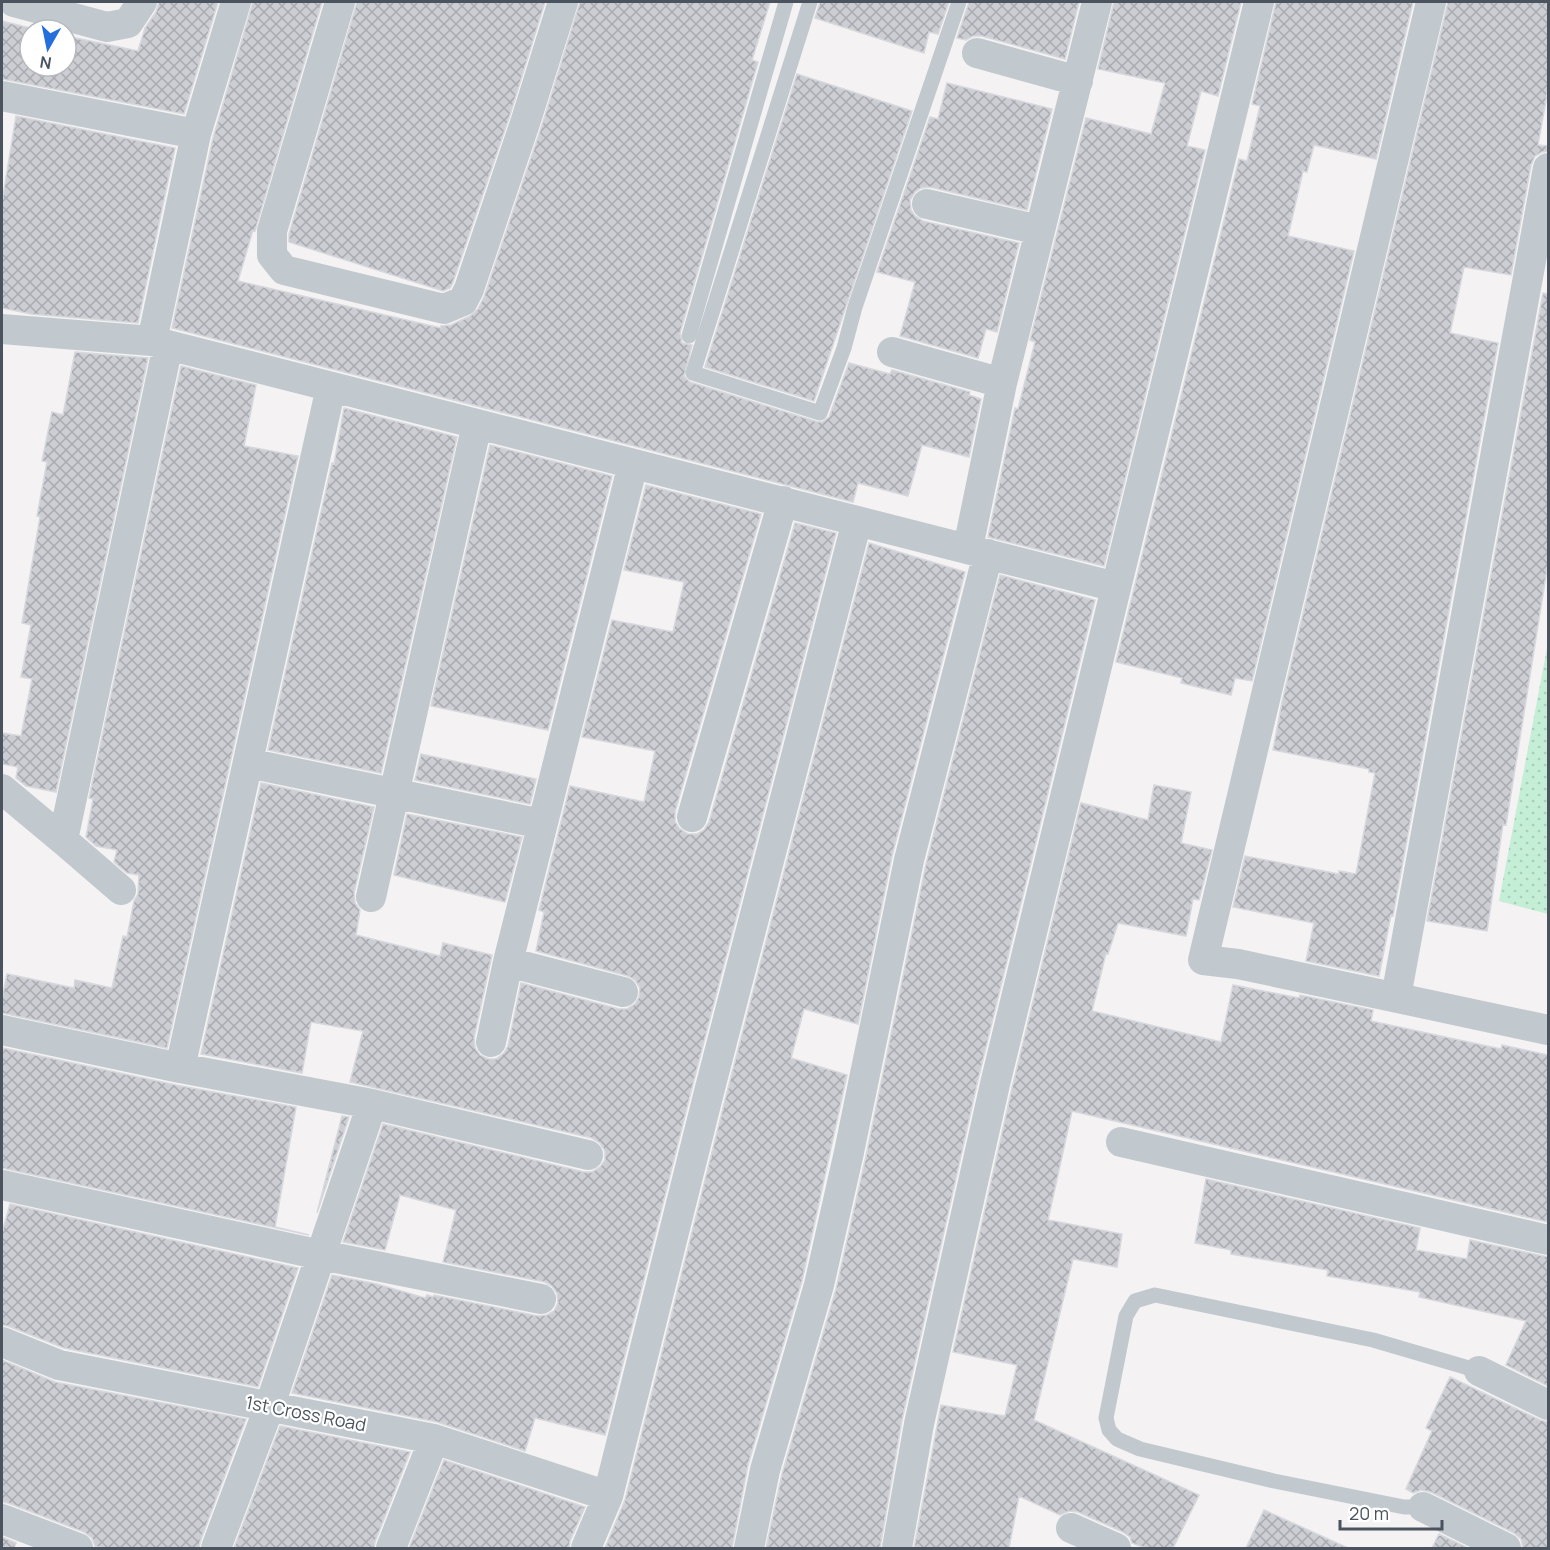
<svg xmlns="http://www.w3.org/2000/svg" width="1550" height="1550" viewBox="0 0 1550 1550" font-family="Manrope,sans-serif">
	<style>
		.grass { fill: url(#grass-dots) }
		.building { fill: url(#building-cross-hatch); stroke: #d6d8dd; stroke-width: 1.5 }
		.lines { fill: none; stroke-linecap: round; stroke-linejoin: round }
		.lane { stroke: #c1c9cf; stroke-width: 15 }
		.street { stroke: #c1c9cf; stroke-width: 30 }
		.labels { text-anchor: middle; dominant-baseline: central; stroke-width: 4.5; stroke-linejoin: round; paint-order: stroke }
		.street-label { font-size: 18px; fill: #4b545e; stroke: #fff }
	</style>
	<defs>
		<pattern id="grass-dots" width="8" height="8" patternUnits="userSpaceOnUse" patternTransform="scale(1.5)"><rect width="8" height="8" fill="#c4eed6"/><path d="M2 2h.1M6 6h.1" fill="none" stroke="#aaceba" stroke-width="1.8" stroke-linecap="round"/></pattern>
		<pattern id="building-cross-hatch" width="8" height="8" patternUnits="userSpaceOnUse" patternTransform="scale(1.5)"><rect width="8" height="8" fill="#ccced4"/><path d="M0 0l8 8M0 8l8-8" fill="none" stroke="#a8aaaf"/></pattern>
	</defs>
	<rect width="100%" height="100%" fill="#f4f2f2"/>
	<path class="grass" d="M1548,643v271l-49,-13z"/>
	<path class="building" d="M159,2h59l-34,112 -182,-35v-58l36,9h-8v36h36v-30l72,15 7,-23 11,-16z
		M253,2h69l-67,229 -2,-1 -15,51 203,47v-2l10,-1 19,-9 8,-7 6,-12 58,-172 38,-123h190l-18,58 6,2 -78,271 2,10 10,2 -8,31 6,6 128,40h4l7,-5 20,-54 41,11 2,-4 78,22 -1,3 12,4 -12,58 -47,-12 -14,51 -50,-13 -5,19 -681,-174 41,-190z
		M357,2h188l-35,113 -57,167 -3,6 -7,3 -154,-49v-8z
		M820,2h129l-11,32 -9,-2 -5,21 -109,-35z
		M969,2h110l-14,57 -83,-23h-9l-7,4 -9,-2z
		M1114,2h127l-23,94 -17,-5 -14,55 18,4 -101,416 -116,-29 27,-129 3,1 17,-67 -5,-2 56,-222 65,16 14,-51 -67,-14z
		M1276,2h137l-37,157 -62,-14 -7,27 -4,-1 -15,65 66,15 -102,430 -17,-3 -4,17 -50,-12 1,-5 -66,-16 123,-503 8,2 13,-55 -8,-2z
		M1448,2h100v87l-10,56 10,1v5l-6,1 -7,4 -4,9 -20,110 -47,-8 -14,66 48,10 -105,573 -2,-1 -12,61 -73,-15 8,-38 -81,-16 12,-51 94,18v-3l17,3 19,-101 -6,-1v-3l-96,-19 9,-48z
		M797,74l115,37 -98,290 -109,-34z
		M947,83l105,26 -25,101 -97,-23 -9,1 -6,4 -5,8 1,10 4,6 8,5 96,22 -22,89 -11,-3 -8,29 -78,-22 15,-54 -38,-10 53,-155 8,2z
		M16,116l159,32 -37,175 -107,-9 -29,-6v-106z
		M1543,293l5,1v269l-42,262 -3,-1 -16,107 -60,-10z
		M75,352l73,6 -92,434 -30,-6 -10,-8 2,-11 -16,-3v-31l19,3 11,-57 -11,-2 10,-52 -9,-2 18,-106 -3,-1 10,-54 -5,-1 10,-49 11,3z
		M181,366l75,19 -12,61 54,10 -131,592 -165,-35v-14l5,-25 67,14 1,-8 37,8 11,-52 4,1 7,-36 4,-7 1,-19 -12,-2 -13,-11 3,-12 -21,-4 -10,-9 7,-38 -4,-1z
		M344,408l113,29 -76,336 -113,-23 64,-287 2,1z
		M490,445l122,31 -64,254 -117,-24z
		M646,485l115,29 -86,298v9l4,7 9,6h9l7,-4 5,-8 86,-299 41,10 -144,555 -87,347 -70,-17 -10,33 -88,-29 -145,-29 40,-118 45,9 48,14 2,-3 6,2 1,-2 104,21 9,-1 7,-4 4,-8 -1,-10 -5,-7 -7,-4 -102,-20 13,-52 -56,-15 -15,55 -42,-8 40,-118 201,48h8l8,-5 5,-7v-9l-5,-8 -8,-5 -242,-56 13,-51 -52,-9 -9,51 -101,-19 60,-271 113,24 -20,86 1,10 5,7 -4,25 84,21 3,-13 49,12 -18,83 1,10 5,7 8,4h8l8,-6 4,-7 13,-63 98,26h8l8,-5 4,-7 1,-9 -5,-8 -7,-4 -92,-25 8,-39 -5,-2 31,-124 74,16 11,-51 -73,-14 30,-117 61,12 11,-50 -60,-12z
		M869,543l96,29 -73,284 -34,168 -54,-15 -13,49 56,17 -45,206 -54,184 -16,83h-127l20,-48 101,-404z
		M1000,575l95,25 -117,480 -76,340 -22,128h-114l16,-74 54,-185 30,-133 60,-292z
		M421,754l115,25 -6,25 -115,-24z
		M1154,785l37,7 -10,51 31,7 -13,50 -6,-1 -7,37 -68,-13 -10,31 -2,-1 -14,58 129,31 12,-57 66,13 1,-3 73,15 -2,11 130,28 1,-4 46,10v167l-476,-111 -24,109 74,14 -5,33 -44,-8 -39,161 165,75 -26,53h-28l-13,-5 -2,-6 -7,-5 -45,-20 -9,-1 -9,4 -41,-19 -10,52h-95l27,-143 64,11 12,-51 -64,-13 59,-264 69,-285 67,17z
		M407,814l115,23 -17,65 -111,-27z
		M3,1048l173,37 120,22 -21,120 34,8 -307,-67v-112z
		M342,1116l7,1 -32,96z
		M1206,1179l214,49 -4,22 51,9 3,-19 78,17v129l-42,-21 20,-44 -107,-24 1,-5 -93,-16 1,-6 -97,-16v-4l-36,-7z
		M10,1204l288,64 -40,119 -194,-39 -56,-22 -6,-1v-92z
		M2,1360l53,22 191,37 -46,123 -1,6h-98l-6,-2 -3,-8 -8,-6 -76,-29 -6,-1z
		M1450,1377l90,43 8,2v126h-25l-2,-9 -7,-6 -83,-41 -10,-2 -8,3 -7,-4 26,-58 -6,-3z
		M280,1426l130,26 -35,90 -1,6h-140z
		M444,1460l141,47 -15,34 -1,7h-160z
		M1264,1510l84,38h-102z
		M1439,1534l29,14h-36z
		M2,1537l14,6 -2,5h-12z"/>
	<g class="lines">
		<path class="lane" d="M810,2l-117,371 127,40 24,-65 11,-41 104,-305
			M689,336l97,-334
			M1423,1507h-19l-130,-26 -134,-32 -23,-10 -8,-9 -3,-12 20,-102 9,-15 20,-6 218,45 106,31"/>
		<path class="street" d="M14,2l93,25 21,-4 14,-21
			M340,2l-68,229v24l12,15 160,39 19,-8 6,-12 57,-169 37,-118
			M1431,2l-228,958 35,4 310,66
			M977,53l101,28
			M2,96l194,38
			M927,204l112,26
			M2,329l150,12 964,246
			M152,341l44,-207 40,-132
			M892,352l110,31
			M968,548l34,-165 95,-381
			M248,763l294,61
			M2,789l61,51 105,-495
			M692,817l91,-316
			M63,840l58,50
			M371,897l106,-473
			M508,962l125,-498
			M1396,997l152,-829
			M2,1030l178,38 192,36 216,51
			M491,1042l17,-80 115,30
			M180,1068l151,-681
			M1121,1142l427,98
			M2,1185l319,70 220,44
			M2,1342l57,23 375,74 174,57
			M1479,1371l69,34
			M1423,1507l83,41
			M2,1519l76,29
			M1071,1528l45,20
			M216,1548l54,-143 102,-301
			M391,1548l43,-109
			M586,1548l22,-52 101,-404 148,-571
			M749,1548l16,-78 54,-185 30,-133 60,-292 79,-306
			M897,1548l22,-124 76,-340 264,-1082"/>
	</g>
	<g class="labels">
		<g class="street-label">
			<text transform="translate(306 1413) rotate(11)">1st Cross Road</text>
		</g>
	</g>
	<rect width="1550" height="1550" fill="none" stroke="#4b545e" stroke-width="6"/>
	<g transform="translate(48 48) rotate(189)"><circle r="28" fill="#ffffff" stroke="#b7bbbf" stroke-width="1.5"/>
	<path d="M0-4.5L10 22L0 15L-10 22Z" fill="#256edb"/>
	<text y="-9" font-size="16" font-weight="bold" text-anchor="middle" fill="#4b545e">N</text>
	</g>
	<path d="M1340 1520v9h102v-9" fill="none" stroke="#4b545e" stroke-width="3"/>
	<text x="1349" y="1520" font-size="18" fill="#4b545e" stroke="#ffffff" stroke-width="4.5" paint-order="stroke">20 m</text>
</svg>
